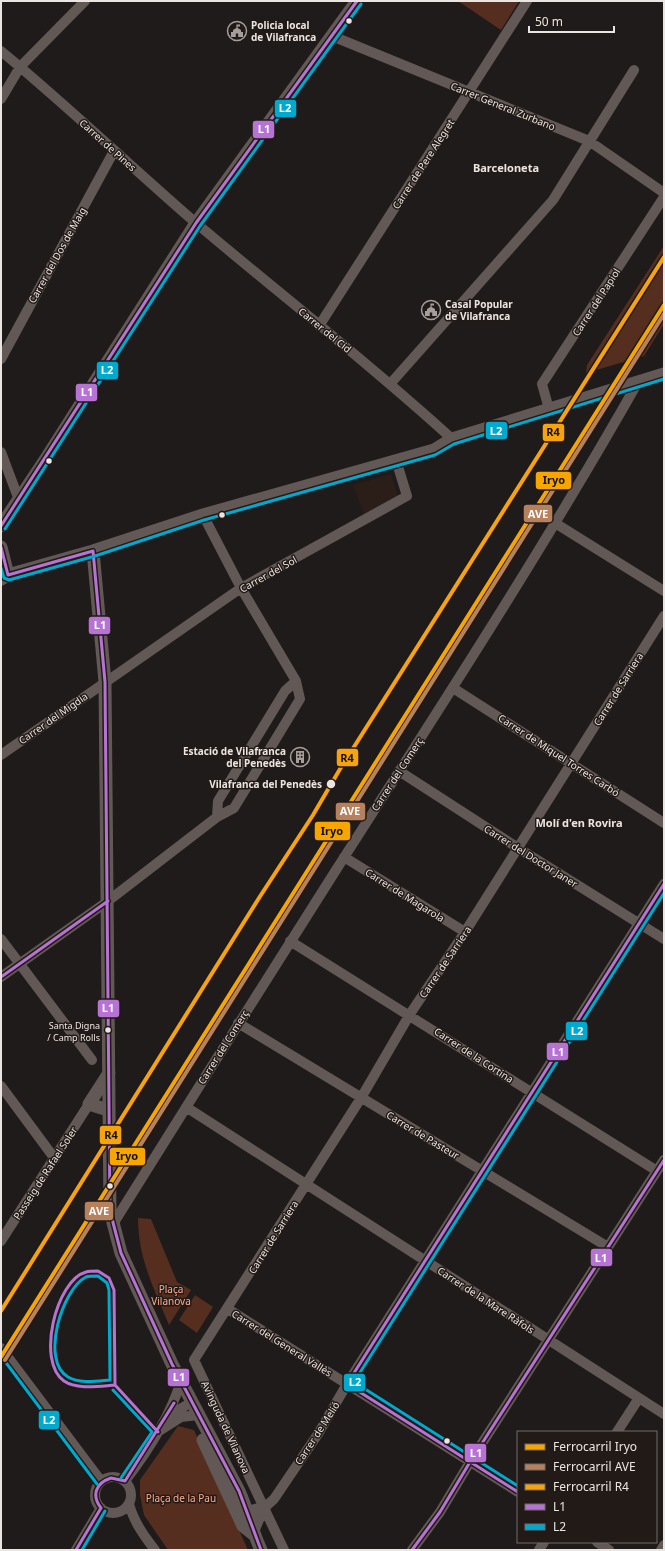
<svg xmlns="http://www.w3.org/2000/svg" width="665" height="1551" viewBox="0 0 665 1551" font-family="'Noto Sans',sans-serif">
	<style>
		.built { fill: #2b1e19 }
		.green { fill: #552e1f }
		.lines { fill: none; stroke-linecap: round; stroke-linejoin: round }
		.minor { stroke: #625855; stroke-width: 10 }
		.tertiary { stroke: #625855; stroke-width: 13 }
		.bus-1-casing { stroke: #221a17; stroke-width: 6 }
		.bus-2-casing { stroke: #221a17; stroke-width: 6 }
		.bus-1 { stroke: #b673d3; stroke-width: 3 }
		.bus-2 { stroke: #00a9ce; stroke-width: 3 }
		.rail-1-casing { stroke: #221a17; stroke-width: 7 }
		.rail-2-casing { stroke: #221a17; stroke-width: 7 }
		.rail-3-casing { stroke: #221a17; stroke-width: 7 }
		.rail-1 { stroke: #f7a600; stroke-width: 4 }
		.rail-2 { stroke: #b6815c; stroke-width: 4 }
		.rail-3 { stroke: #f6a30d; stroke-width: 4 }
		.bus-dot { fill: #ebe5e2; stroke: #221a17; stroke-width: 1.5 }
		.labels { text-anchor: middle; dominant-baseline: central; stroke-width: 3; stroke-linejoin: round; paint-order: stroke }
		.bus-label { font-size: 9px; fill: #ebe5e2; stroke: #221a17; text-anchor: end }
		.poi-label { font-size: 10px; font-weight: bold; fill: #ebe5e2; stroke: #221a17; text-anchor: start }
		.street-label { font-size: 10px; fill: #ebe5e2; stroke: #221a17 }
		.stop-label { font-size: 10px; font-weight: bold; fill: #ebe5e2; stroke: #221a17; text-anchor: end }
		.park-label { font-size: 10px; fill: #ffac8d; stroke: #221a17 }
		.neighbourhood-label { font-size: 11px; font-weight: bold; fill: #ebe5e2; stroke: #221a17 }
		.line-badge { stroke: #221a17; stroke-width: 1.5 }
		.badge-label { font-size: 11px; text-anchor: middle; font-weight: bold; fill: #fff }
		.pale-badge-label { font-size: 11px; text-anchor: middle; font-weight: bold; fill: #111 }
	</style>
	<rect width="100%" height="100%" fill="#1f1b1a"/>
	<path class="built" d="M391,474l7,23 -33,19 -12,-31z"/>
	<path class="green" d="M458,1h61l-18,29z
		M664,246v78l-20,32 -58,17 1,-8z
		M138,1218l13,1 26,63 14,8 -22,35c-15,-36 -31,-67 -31,-107z
		M195,1295l18,12 -16,26 -18,-13z
		M178,1426l16,4 54,120h-80l-24,-35 -4,-20v-15z"/>
	<g class="lines">
		<path class="minor" d="M332,36l257,105 75,52
			M1,51c67,55 129,115 195,172 85,72 173,140 256,216
			M1,99l19,-32 65,-66
			M319,326l208,-325
			M1,359l113,-208
			M391,383l162,-183 81,-130
			M549,409l-7,-25 122,-187
			M1,452l18,48
			M555,523l109,68
			M453,688l211,135
			M1,755l240,-167 166,-92 -11,-36
			M399,771l119,77 146,91
			M217,817l1,-16 67,-110 11,-10
			M344,857l121,75
			M1,939l91,121
			M290,941l367,230
			M1,977l107,-76 109,-84 17,-9 66,-109 -4,-18 -55,-93 -38,-73
			M238,1023l370,224
			M1,1086l54,73
			M186,1107l478,307
			M113,1224c74,-118 148,-237 223,-354 103,-161 208,-322 302,-488
			M1,1241l88,-137
			M228,1309l290,183
			M1,1348l100,133
			M168,1416l24,-14
			M159,1431l22,-14 17,-2
			M617,1432l22,-34
			M95 1495a18 18 0 1 1 36 0a18 18 0 1 1-36 0Z
			M125,1481c23,-30 45,-64 56,-100
			M129,1504c5,18 15,32 26,46
			M253,1534l11,-26 10,-9 44,-65 29,-50 317,-500
			M597,1542l12,8
			M76,1550l25,-42
			M284,1550l-90,-190 167,-262 49,-84 55,-82 199,-316
			M412,1550l28,-38 30,-50 194,-302
			M539,1550l5,-8
			M661,1550l3,-5"/>
		<path class="tertiary" d="M1,526l44,-66 151,-237 161,-222
			M1,547l7,28
			M93,551l12,131 5,529 11,42 51,111 67,127c9,20 13,40 22,59
			M1,579l7,-4 85,-24 110,-36 231,-65 18,-11 212,-65
			M108,1110l-19,-6 20,-31
			M203,1440l40,86 10,8
			M249,1512l15,-4"/>
		<defs>
			<path id="bus-1" d="M1,526l195,-303 161,-222
				M1,547l7,28 85,-24 12,131 5,529 11,42 51,111 67,127 22,59
				M1,977l107,-76
				M98,1271l11,7 5,12 1,95c-15,1 -38,5 -51,-4 -28,-19 -8,-101 22,-109 3,-1 8,-1 12,-1z
				M115,1385l43,47
				M518,1492l-171,-108 317,-500
				M76,1550l25,-42c-10,-13 -5,-25 10,-30l14,3 49,-78
				M412,1550l28,-38 30,-50 194,-302"/>
			<path id="bus-2" d="M5,529l195,-303 161,-222
				M1,568l3,10 5,2 86,-24 109,-36 231,-65 19,-11 210,-65
				M98,1276l9,7 2,7 1,90c-13,1 -30,4 -42,-3 -28,-16 -6,-88 18,-100 3,-1 8,-1 12,-1z
				M1,1356l96,128
				M113,1390l39,42 -31,46
				M518,1486l-164,-104 310,-489
				M82,1550l23,-39"/>
		</defs>
		<use href="#bus-1" class="bus-1-casing"/>
		<use href="#bus-2" class="bus-2-casing"/>
		<use href="#bus-1" class="bus-1"/>
		<use href="#bus-2" class="bus-2"/>
		<defs>
			<path id="rail-1" d="M1,1357l663,-1052"/>
			<path id="rail-2" d="M5,1360l659,-1046"/>
			<path id="rail-3" d="M1,1311l258,-413 54,-83 27,-46 324,-512"/>
		</defs>
		<use href="#rail-1" class="rail-1-casing"/>
		<use href="#rail-2" class="rail-2-casing"/>
		<use href="#rail-3" class="rail-3-casing"/>
		<use href="#rail-1" class="rail-1"/>
		<use href="#rail-2" class="rail-2"/>
		<use href="#rail-3" class="rail-3"/>
	</g>
	<defs>
		<symbol id="civic-ring" viewBox="-11 -11 22 22"><circle r="9.5" fill="#221a17" stroke="#a49e9c" stroke-width="1.5"/><path d="M-.6-6.5H3V-4.5H.6V-3L4-1V1h2V6H-6V1h2V-1L-.6-3ZM-1.2 2.5V6h2.4V2.5Z" fill="#a49e9c"/></symbol>
		<symbol id="building-ring" viewBox="-11 -11 22 22"><circle r="9.5" fill="#221a17" stroke="#a49e9c" stroke-width="1.5"/><path d="M-4-6H4V6H1V3H-1V6H-4ZM-2.5-4.3h1.7v1.8h-1.7ZM.8-4.3h1.7v1.8H.8ZM-2.5-1h1.7V.8h-1.7ZM.8-1h1.7V.8H.8Z" fill="#a49e9c"/></symbol>
	</defs>
	<g fill-rule="evenodd">
		<use href="#civic-ring" x="226" y="20" width="22" height="22"/>
		<use href="#civic-ring" x="420" y="299" width="22" height="22"/>
		<use href="#building-ring" x="289" y="746" width="22" height="22"/>
	</g>
	<g class="bus-dot">
		<circle cx="349" cy="21" r="3.5"/>
		<circle cx="49" cy="461" r="3.5"/>
		<circle cx="222" cy="515" r="3.5"/>
		<circle cx="331" cy="784" r="5"/>
		<circle cx="108" cy="1030" r="3.5"/>
		<circle cx="110" cy="1186" r="3.5"/>
		<circle cx="447" cy="1441" r="3.5"/>
	</g>
	<g class="labels">
		<g class="bus-label">
			<text x="100" y="1025">Santa Digna<tspan x="100" dy="12">/ Camp Rolls</tspan></text>
		</g>
		<g class="poi-label">
			<text x="251" y="25">Policia local<tspan x="251" dy="12">de Vilafranca</tspan></text>
			<text x="445" y="304">Casal Popular<tspan x="445" dy="12">de Vilafranca</tspan></text>
			<text x="286" y="751" text-anchor="end">Estació de Vilafranca<tspan x="286" dy="12">del Penedès</tspan></text>
		</g>
		<g class="street-label">
			<text transform="translate(503 106) rotate(22)">Carrer General Zurbano</text>
			<text transform="translate(108 145) rotate(42)">Carrer de Pines</text>
			<text transform="translate(423 164) rotate(-57)">Carrer de Pere Alegret</text>
			<text transform="translate(57 255) rotate(-61)">Carrer del Dos de Maig</text>
			<text transform="translate(596 302) rotate(-57)">Carrer del Papiol</text>
			<text transform="translate(325 330) rotate(39)">Carrer del Cid</text>
			<text transform="translate(268 574) rotate(-29)">Carrer del Sol</text>
			<text transform="translate(618 689) rotate(-58)">Carrer de Sarriera</text>
			<text transform="translate(53 718) rotate(-35)">Carrer del Migdia</text>
			<text transform="translate(559 755) rotate(33)">Carrer de Miquel Torres Carbó</text>
			<text transform="translate(397 774) rotate(-57)">Carrer del Comerç</text>
			<text transform="translate(531 856) rotate(32)">Carrer del Doctor Janer</text>
			<text transform="translate(405 895) rotate(32)">Carrer de Magarola</text>
			<text transform="translate(445 962) rotate(-56)">Carrer de Sarriera</text>
			<text transform="translate(223 1047) rotate(-58)">Carrer del Comerç</text>
			<text transform="translate(474 1055) rotate(33)">Carrer de la Cortina</text>
			<text transform="translate(423 1135) rotate(31)">Carrer de Pasteur</text>
			<text transform="translate(45 1173) rotate(-57)">Passeig de Rafael Soler</text>
			<text transform="translate(273 1237) rotate(-58)">Carrer de Sarriera</text>
			<text transform="translate(486 1300) rotate(33)">Carrer de la Mare Ràfols</text>
			<text transform="translate(282 1343) rotate(32)">Carrer del General Vallès</text>
			<text transform="translate(226 1427) rotate(65)">Avinguda de Vilanova</text>
			<text transform="translate(317 1433) rotate(-57)">Carrer de Melió</text>
		</g>
		<g class="stop-label">
			<text x="322" y="784">Vilafranca del Penedès</text>
		</g>
		<g class="park-label">
			<text x="171" y="1289">Plaça<tspan x="171" dy="12">Vilanova</tspan></text>
			<text x="181" y="1498">Plaça de la Pau</text>
		</g>
		<g class="neighbourhood-label">
			<text x="506" y="167">Barceloneta</text>
			<text x="579" y="822">Molí d'en Rovira</text>
		</g>
	</g>
	<g class="line-badge">
		<rect x="274" y="99" width="23" height="19" rx="4" fill="#00a9ce"/>
		<rect x="252" y="120" width="23" height="19" rx="4" fill="#b673d3"/>
		<rect x="96" y="361" width="23" height="19" rx="4" fill="#00a9ce"/>
		<rect x="75" y="383" width="23" height="19" rx="4" fill="#b673d3"/>
		<rect x="485" y="421" width="23" height="19" rx="4" fill="#00a9ce"/>
		<rect x="542" y="423" width="23" height="19" rx="4" fill="#f6a30d"/>
		<rect x="535" y="471" width="37" height="19" rx="4" fill="#f7a600"/>
		<rect x="523" y="504" width="30" height="19" rx="4" fill="#b6815c"/>
		<rect x="88" y="616" width="23" height="19" rx="4" fill="#b673d3"/>
		<rect x="336" y="748" width="23" height="19" rx="4" fill="#f6a30d"/>
		<rect x="335" y="802" width="31" height="19" rx="4" fill="#b6815c"/>
		<rect x="314" y="821" width="37" height="20" rx="4" fill="#f7a600"/>
		<rect x="97" y="999" width="23" height="19" rx="4" fill="#b673d3"/>
		<rect x="565" y="1021" width="23" height="20" rx="4" fill="#00a9ce"/>
		<rect x="546" y="1042" width="23" height="19" rx="4" fill="#b673d3"/>
		<rect x="99" y="1125" width="23" height="20" rx="4" fill="#f6a30d"/>
		<rect x="109" y="1147" width="37" height="19" rx="4" fill="#f7a600"/>
		<rect x="84" y="1201" width="30" height="20" rx="4" fill="#b6815c"/>
		<rect x="590" y="1248" width="23" height="19" rx="4" fill="#b673d3"/>
		<rect x="167" y="1368" width="23" height="19" rx="4" fill="#b673d3"/>
		<rect x="343" y="1373" width="23" height="19" rx="4" fill="#00a9ce"/>
		<rect x="38" y="1410" width="22" height="20" rx="4" fill="#00a9ce"/>
		<rect x="464" y="1443" width="23" height="20" rx="4" fill="#b673d3"/>
	</g>
	<g class="badge-label">
		<text x="285" y="112">L2</text>
		<text x="264" y="133">L1</text>
		<text x="107" y="374">L2</text>
		<text x="87" y="396">L1</text>
		<text x="496" y="435">L2</text>
		<text x="538" y="518">AVE</text>
		<text x="100" y="629">L1</text>
		<text x="350" y="815">AVE</text>
		<text x="108" y="1012">L1</text>
		<text x="577" y="1035">L2</text>
		<text x="558" y="1056">L1</text>
		<text x="99" y="1215">AVE</text>
		<text x="601" y="1262">L1</text>
		<text x="179" y="1381">L1</text>
		<text x="355" y="1386">L2</text>
		<text x="49" y="1424">L2</text>
		<text x="476" y="1457">L1</text>
	</g>
	<g class="pale-badge-label">
		<text x="553" y="436">R4</text>
		<text x="554" y="484">Iryo</text>
		<text x="347" y="762">R4</text>
		<text x="332" y="835">Iryo</text>
		<text x="111" y="1139">R4</text>
		<text x="127" y="1160">Iryo</text>
	</g>
	<rect width="665" height="1551" fill="none" stroke="#ebe5e2" stroke-width="4"/>
	<rect x="517" y="1431" width="140" height="112" fill="#221a17" stroke="#726b68"/>
	<rect x="525" y="1444" width="20" height="6" fill="#f7a600" stroke="#726b68"/>
	<text x="553" y="1451" font-size="12" fill="#ebe5e2">Ferrocarril Iryo</text>
	<rect x="525" y="1464" width="20" height="6" fill="#b6815c" stroke="#726b68"/>
	<text x="553" y="1471" font-size="12" fill="#ebe5e2">Ferrocarril AVE</text>
	<rect x="525" y="1484" width="20" height="6" fill="#f6a30d" stroke="#726b68"/>
	<text x="553" y="1491" font-size="12" fill="#ebe5e2">Ferrocarril R4</text>
	<rect x="525" y="1504" width="20" height="6" fill="#b673d3" stroke="#726b68"/>
	<text x="553" y="1511" font-size="12" fill="#ebe5e2">L1</text>
	<rect x="525" y="1524" width="20" height="6" fill="#00a9ce" stroke="#726b68"/>
	<text x="553" y="1531" font-size="12" fill="#ebe5e2">L2</text>
	<path d="M529 26v6h85v-6" fill="none" stroke="#ebe5e2" stroke-width="2"/>
	<text x="535" y="26" font-size="12" fill="#ebe5e2" stroke="#221a17" stroke-width="3" paint-order="stroke">50 m</text>
</svg>
